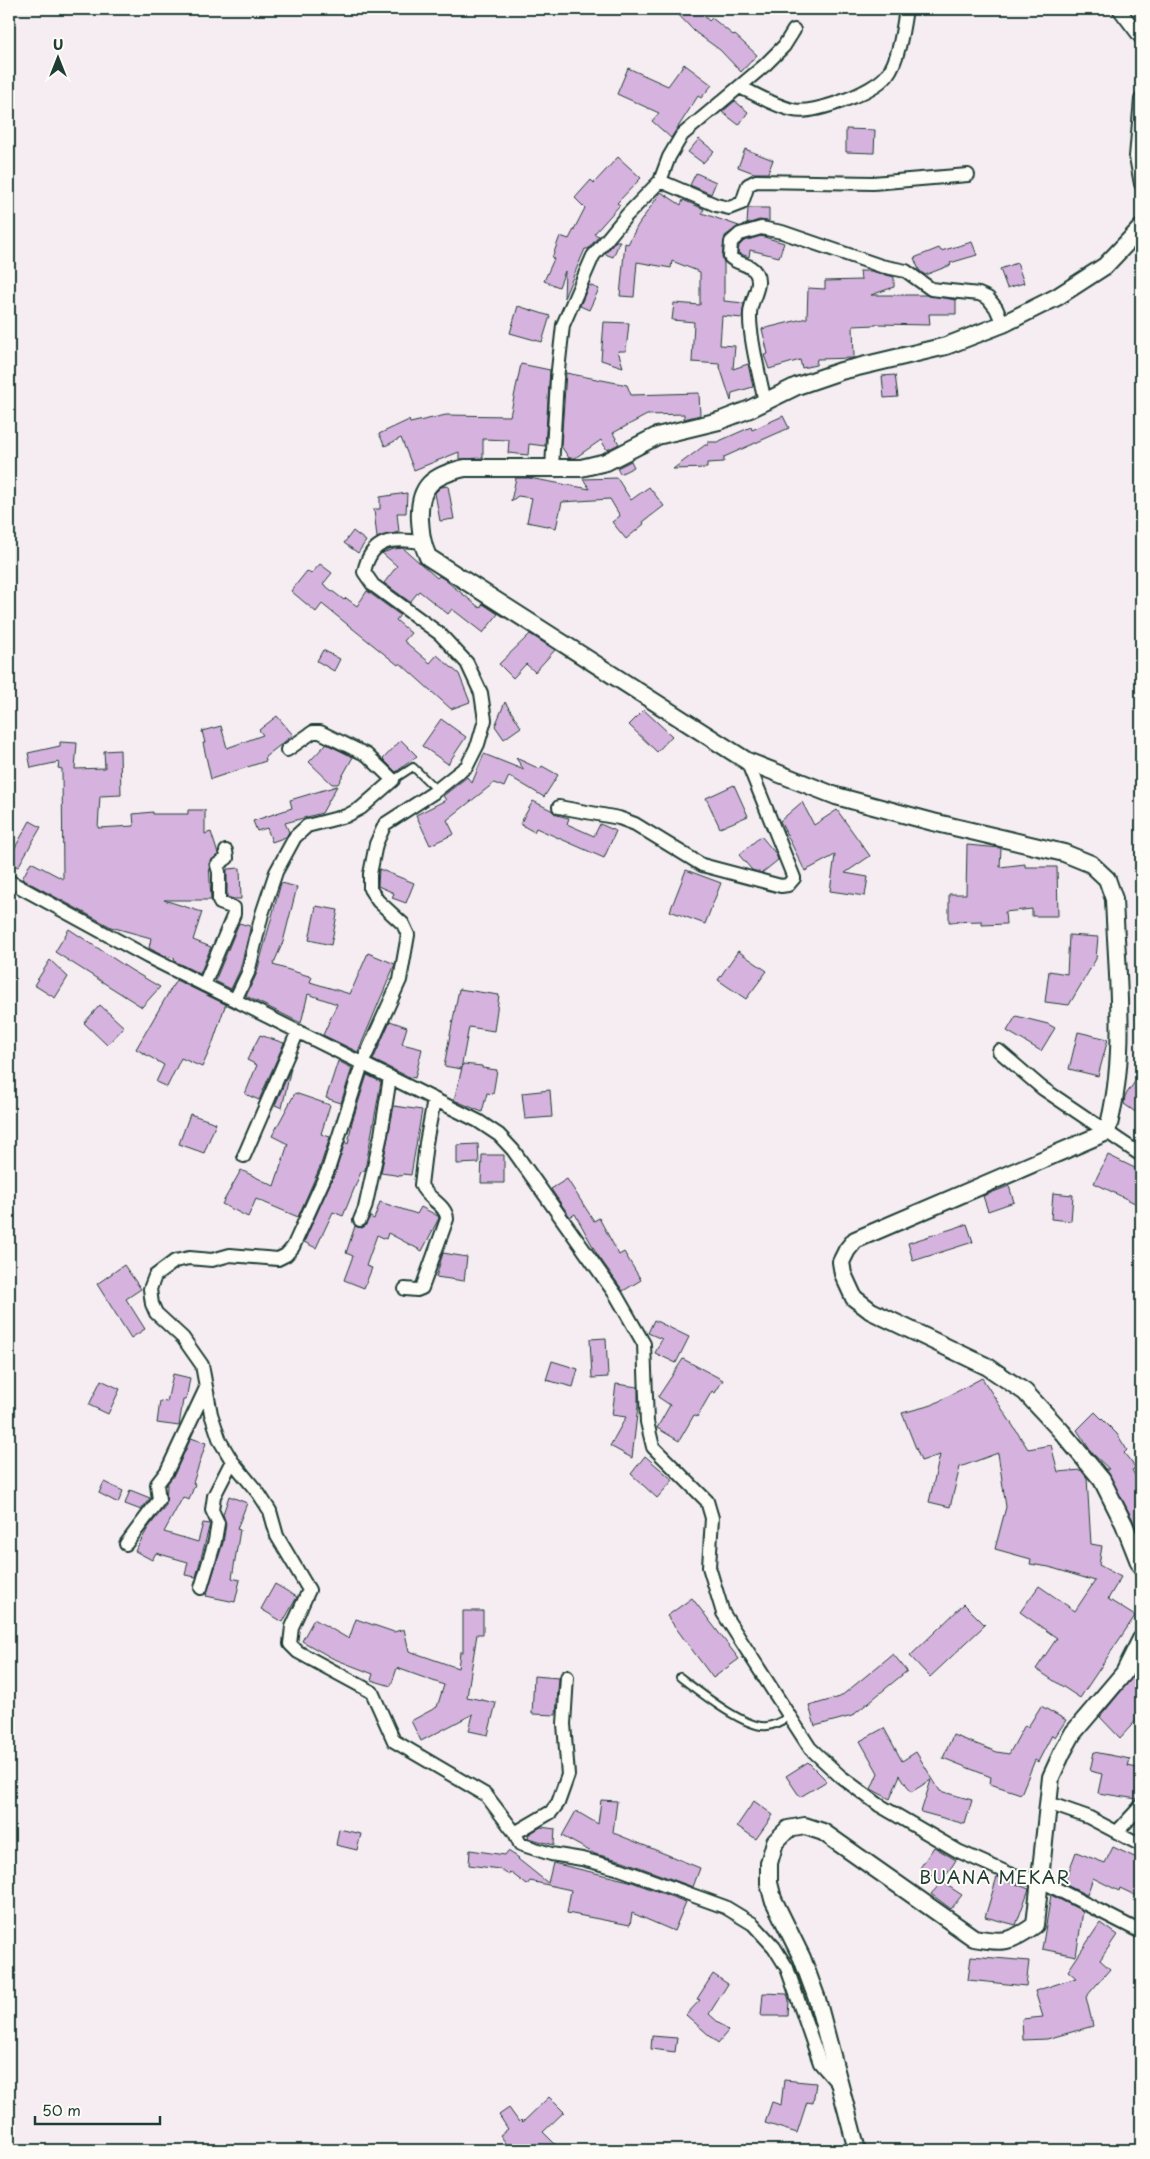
<svg xmlns="http://www.w3.org/2000/svg" width="1150" height="2159" viewBox="0 0 1150 2159" font-family="'Playpen Sans',sans-serif">
	<style>
		.building { fill: #d5b3de; stroke: #1f3d34 }
		.lines { fill: none; stroke-linecap: round; stroke-linejoin: round }
		.service-casing { stroke: #1f3d34; stroke-width: 10 }
		.minor-casing { stroke: #1f3d34; stroke-width: 16 }
		.tertiary-casing { stroke: #1f3d34; stroke-width: 20 }
		.service { stroke: #fdfcf7; stroke-width: 6 }
		.minor { stroke: #fdfcf7; stroke-width: 12 }
		.tertiary { stroke: #fdfcf7; stroke-width: 16 }
		.labels { text-anchor: middle; dominant-baseline: central; stroke-width: 4; stroke-linejoin: round; paint-order: stroke }
		.quarter-label { font-size: 18px; letter-spacing: 1px; fill: #1f3d34; stroke: #fdfcf7 }
	</style>
	<rect width="100%" height="100%" fill="#f5edf2"/>
	<filter id="ink" filterUnits="userSpaceOnUse"><feTurbulence type="fractalNoise" baseFrequency=".02" numOctaves="2"/><feDisplacementMap in="SourceGraphic" scale="10" xChannelSelector="R" yChannelSelector="G"/><feConvolveMatrix kernelMatrix="1 2 1 2 8 2 1 2 1" color-interpolation-filters="sRGB"/></filter>
	<g filter="url(#ink)">
		<path class="building" d="M673,9h25l11,12 3,-3 21,17 1,-1 23,21 -16,17 -21,-22 -25,-18z
			M684,64l28,21 -11,13 -3,-2 -27,42 -19,-17 7,-8 -42,-19 11,-26 40,18z
			M735,101l13,11 -9,13 -17,-13z
			M846,129l29,1 -1,23 -28,-1z
			M699,139l15,12 -11,12 -15,-11z
			M745,149l28,11 -5,13h-14l-16,-6z
			M618,157l23,21 -24,25 3,2 -26,29 5,2 -11,13h-3l-21,49 1,-27 -6,16 -15,-6 10,-22 -2,-1 8,-22 9,3 16,-31 -10,-10 16,-18 3,3z
			M696,173l20,9 -5,12 -21,-9z
			M661,192l20,13 2,-5 21,9 -2,4 37,13 -14,10 -3,20 2,7v38l20,2 -2,15 -20,-2 -2,29 15,1 -2,23 15,-5 5,23 -21,6 -1,8 -12,-37 -27,-2 2,-40 -22,-2 2,-17 26,2v-33l-28,-11 -1,7 -34,-6 -3,35 -14,-1 5,-53 3,1 10,-19z
			M748,208h21v13l-10,-1 -12,4z
			M761,236l23,7 -5,14 -29,-7 -1,7 -11,-4 1,-7 5,-5z
			M616,241h4l-7,16 -8,-3z
			M972,242l5,13 -27,8 1,2 -26,10 -6,-5 -5,-12 25,-10 2,3z
			M1017,263l7,20 -17,5 -7,-19z
			M860,271h11l23,6v10l-23,8h55l30,5v14h-27l1,11 -54,-1v1l-23,1 1,32 -37,1 -1,6 -14,3 -2,-8 -31,9 -5,-14 4,-1 -6,-25 45,-11 1,-30 17,1v-8l36,-1z
			M589,285l10,4 -10,21 -9,-4z
			M518,306l32,10 -8,26 -32,-9z
			M604,322l25,1 -3,28h-8l5,16 -22,-7z
			M521,364l29,6 -5,76 -16,-2 -1,11 -20,-2 1,-13 -26,-1v19l-24,1v-7l-45,18 -13,-32 -16,8 -6,-12 30,-14 1,3 36,-8 64,1z
			M566,373l61,12 4,10 68,-2 1,22 -16,4v-5l-37,1 -34,18 6,11 -12,6 -6,-10 -26,18h-6l-8,-12z
			M895,375l3,22 -14,1 -2,-22z
			M783,416l6,12 -65,29v5l-17,1v5l-34,1 32,-24h3v-3h9l34,-15 1,3z
			M631,461l3,6 -14,7 -3,-6z
			M516,478h13l61,11 -7,-10 34,-1 14,22 18,-13 15,19 -21,16 1,2 -18,15 -14,-17 8,-6 -10,-17 -48,3 -6,26 -29,-6 5,-24 -14,-2 -7,5z
			M448,486l6,33 -14,2 -5,-28 6,-6z
			M407,493l-1,20h-9l2,19 -22,6 -3,-29h6v-12z
			M353,531l13,10 -8,12 -14,-10z
			M403,548l34,30 2,-2 5,3 36,29 3,-4 15,10 -15,19 -31,-24 -4,5 -29,-23 -9,11 -26,-19 13,-17 -15,-13 12,-4z
			M320,564l12,9 -9,11 21,16 2,-2 11,8 10,-15 33,24 -4,5 15,13 -7,8 26,22 7,-8 22,19 11,28 -19,7 -51,-46 -2,2 -76,-61 -6,8 -25,-21 16,-20 4,3z
			M530,634l25,16 -20,22 -9,-8 -13,14 -14,-14z
			M323,650l17,9 -6,12 -17,-10z
			M505,702l16,25 -17,12 -9,-13z
			M644,710l28,26 -15,16 -28,-27z
			M277,716l16,19 -28,22 1,4 -55,18 -8,-36h2l-3,-12 19,-5 6,22 36,-13 -4,-5z
			M441,719l25,18 -18,27 -26,-18z
			M401,740l16,16 -21,16 -13,-13z
			M60,742l17,1 -2,26 30,-1 -1,-17 16,-1 1,45 -21,1 -2,32 36,-2 -1,-12 20,-2v2h35v-4h17v24l6,-2 7,22 -9,9 2,37h-47l38,12 -9,28 18,7 -11,27 -26,-13 1,-3 -11,-2 -15,-8 2,-10 -40,-11 -89,-48 9,-17 32,17 -1,-110 -4,-1 1,-6 -28,6 -3,-15 32,-7z
			M326,744l27,13 -15,27h-6l-23,-22z
			M484,754l40,16 -8,-12 24,11 2,-3 16,9 -14,22 -35,-21 -5,11 -10,-4 -47,37 7,14 -24,11 -14,-30 30,-15 -3,-4 24,-19 5,6z
			M734,785l14,31 -28,12 -14,-30z
			M337,786l-15,27 -37,10 4,9 -3,5 -14,5 -5,-14 -10,3 -4,-10 39,-13 -2,-8z
			M533,801l18,9 6,5 12,3 -2,6 27,12 6,-12 16,7 -12,27 -68,-30 -2,4 -14,-8z
			M802,802l12,23 23,-15 33,46 -25,17 23,4 -3,19 -35,-5 5,-36 -30,16 -25,-50z
			M30,821l11,6 -23,40 -9,-5v-4z
			M761,836l15,18 2,6 -16,13 -10,-3 -13,-15z
			M967,845l34,3 -1,19 25,-3v3h32l1,49h-26v-7l-27,3 1,12 -24,1v-4l-33,1v-28h17z
			M240,868l1,31h-7l-7,-2v-28z
			M379,869l35,14 -8,20 -14,-5 2,-5 -16,-7z
			M686,870l35,13 -16,41 -35,-13z
			M281,883l16,4 -14,55 -10,23 39,12 -2,5 40,12 18,-41 27,11 -37,88 -35,-17 14,-31 -29,-10 -7,29 -55,-27 10,-21z
			M316,906l22,4 -7,35 -22,-5z
			M239,923l11,3v3l-10,41 -9,19 -16,-8z
			M69,929l62,41 29,17 -18,20 -87,-55z
			M1069,935l29,2 -2,22 -27,46 -24,-3 4,-31 18,3z
			M738,951l29,20 -21,28 -28,-19z
			M50,960l18,17 -13,21 -21,-13z
			M176,980l51,25 -2,1 -13,39 -10,22 -21,-9 -14,29 -11,-5 8,-17 -28,-16z
			M459,989l40,6 -5,36 -25,-4 -8,42 -17,-3z
			M100,1005l24,22 -17,18 -23,-22z
			M1016,1016l32,8 7,4 -14,23 -34,-20z
			M390,1021l17,6 -5,17 20,5 -7,29 -8,-2 -34,-16z
			M1078,1032l30,7 -10,37 -29,-7z
			M260,1035l24,8 -25,57 -14,-6 12,-29 -10,-5z
			M338,1061l14,7 -11,35 -15,-5z
			M463,1064l19,2v2l15,2 -4,24 -6,-1 -5,19 -28,-12z
			M291,1068l-9,40 -7,-3z
			M1141,1073v43l-17,-12 1,-8z
			M367,1075l14,7 -16,88 -4,2 -18,44 -10,-4 -17,36 -12,-6 31,-69 10,-31 3,2 4,-22z
			M550,1090l2,27 -27,2 -3,-26z
			M295,1093l35,12 -9,29 9,3 -10,30 -22,50 -42,-18 -8,18 -26,-13 19,-34 33,16 14,-42 -16,-8z
			M394,1106l28,4 -11,65 -8,-1 -1,2 -21,-3z
			M190,1114l26,9 -12,30 -25,-9z
			M478,1144l1,19 -22,1v-19z
			M482,1155h22v28h-23z
			M1108,1155l33,16v35l-47,-23z
			M567,1179l27,42 5,-3 20,37 5,-3 17,28 -18,11 -26,-37 -22,-40 -5,3 -19,-28z
			M1009,1186l5,16 -26,9 -5,-15z
			M1053,1193l20,2 -2,26 -20,-2z
			M380,1202l37,12 4,-7 17,9 1,2 -17,33 -34,-18 -2,6 -9,-4 -11,31 6,2 -8,20 -20,-8 9,-24 -7,-3 9,-27 7,2 3,-2 5,-9 4,2z
			M967,1224l6,18 -60,19 -5,-18z
			M443,1253l24,4 -3,24 -28,-4z
			M124,1265l17,24 -15,10 19,30 -14,9 -34,-54z
			M654,1320l35,17 -13,26 -21,-10 7,-14 -14,-6z
			M606,1338l2,39 -16,1 -2,-39z
			M683,1359l40,21 -8,13 -3,-2 -15,26 -3,-2 -15,26 -22,-13 13,-23 -12,-8z
			M552,1361l26,8 -5,18 -27,-7z
			M173,1374l17,4 -4,22h-3l-4,26 -22,-3 3,-22 7,1z
			M982,1378l46,71 23,-4 7,27 23,-2 6,8 4,66 11,2 -3,19 22,12 -13,22 27,17 -55,82 -44,-29 21,-31 -37,-26 19,-26 36,25 20,-30 -46,-14 -19,-3 1,-5 -36,-10 11,-42 -8,-54 -38,14 -10,40 -21,-5 11,-47 -19,6 -19,-48 30,-8z
			M101,1380l19,9 -12,25 -19,-9z
			M616,1384l22,3v19l-6,52 -22,-12 16,-29 -14,-2z
			M1095,1412l22,22 10,16 -3,3 12,15 -4,2 9,16v54l-8,-20 -27,-51h3l-17,-16 -15,-23z
			M191,1438l15,5 -13,40 2,1 -6,16 -6,-3 -19,35 34,10 5,-19 7,1 -14,53 -11,-2 3,-13 -32,-9 -4,7 -17,-9 13,-23 18,-23 1,-21 7,-9z
			M645,1456l28,24 -16,18 -26,-24z
			M104,1482l19,9 -5,12 -19,-10z
			M130,1490l20,8 -9,12 -16,-6z
			M229,1496l18,7 -10,26 3,1 -8,48 8,2 -5,22 -29,-6 17,-53 3,-19 -3,-10z
			M275,1584l22,13 -14,25 -22,-13z
			M692,1598l47,61 -26,19 -46,-62z
			M964,1604l21,21 -55,52 -20,-21z
			M463,1611h20v23h-6l-10,63 29,6 -8,32 -19,-4 4,-17 -52,27 -10,-20 26,-14 7,-22 -47,-17 -6,18 -20,-6 2,-6 -41,-16 -30,-17 12,-22 35,20 7,-20 38,13 10,-3 5,22 49,17 2,-16h3z
			M893,1654l14,17 -55,45 -37,10 -6,-20 31,-9z
			M1141,1667v48l-21,23 -20,-21z
			M534,1676l25,2 -3,37 -24,-1z
			M1041,1706l25,14 -11,17 -3,-2 -14,27 -3,-2 -14,34 -31,-10 1,-7 -48,-19 10,-23 44,17 12,2 16,-29 3,2z
			M884,1728l18,33 14,-9 24,39 32,9 -7,24 -44,-12 10,-32 -20,12 -11,-17 -10,24 -19,-10 7,-16 -18,-32z
			M1094,1752l36,7 -2,7 13,3v13l-4,17 -39,-6 4,-19 -12,-3z
			M808,1762l19,19 -27,16 -14,-21z
			M601,1800l16,1 -4,31 3,2 84,34 -7,19 -70,-26 -28,-7 -33,-18 14,-25 22,13z
			M754,1801l19,14 -17,24 -19,-13z
			M541,1827l14,2 -1,16 -26,-7 1,-4z
			M339,1829l22,5 -4,16 -21,-5z
			M934,1847l22,13 -14,22 -22,-14z
			M1113,1847l28,13v38l-21,-10 -1,3 -26,-13 -6,17 -23,-11 12,-32 29,11z
			M470,1850l35,5 3,-4 11,7 -1,1 30,24 5,-20 76,18 57,21 -12,29 -42,-18 -2,12 -63,-12 4,-23 -41,-9 -3,4 -17,-13 -1,3 -10,-6 -30,-4z
			M997,1877l32,12 -13,36 -31,-8z
			M942,1882l20,13 -11,14 -20,-15z
			M1051,1895l32,16 -7,45 -34,-7z
			M1100,1923l17,12 -17,25 10,9 -24,28 7,29 -46,13 -24,1 -1,-21 21,-2 -8,-26 41,-13 -8,-7z
			M971,1956l58,5 -3,25 -58,-6z
			M713,1974l15,10 -19,30 19,17 -10,12 -32,-28 14,-15 -3,-1z
			M763,1993l24,1 2,6 -1,16h-27z
			M652,2036l25,2 -2,14 -24,-3z
			M784,2080l32,3 -3,20 -6,-1 -10,31 -32,-10 7,-21 9,3z
			M549,2097l15,15 -21,20 18,18h-50l-11,-15 8,-6 -9,-14 10,-7 10,14 2,-2 2,2z"/>
		<g class="lines">
			<defs>
				<path id="service" d="M393,780l20,-13 24,23
					M680,1677c17,13 65,52 87,49 8,-1 15,-5 21,-9"/>
				<path id="minor" d="M1119,9l22,29
					M740,87c17,8 35,19 53,23 21,5 81,-18 94,-35 12,-15 16,-47 19,-66
					M1141,99l-5,58 5,27
					M660,181l56,24 13,3 13,-5 6,-18 8,-4 117,2 95,-8
					M765,402c-5,-24 -16,-65 -15,-88 0,-14 13,-28 6,-41 -6,-10 -18,-8 -26,-16l1,-15 9,-8 21,-6 21,4 99,34 25,5 25,18 48,5 9,4 8,10 7,16
					M552,468l5,-89 6,-54 30,-69 34,-41 33,-34 9,-24 13,-22 83,-70 19,-19 10,-16
					M421,542c-28,-4 -50,-4 -57,30l9,13 67,49 27,29 14,30 4,27 -7,24 -11,22 -34,27 -48,31 -9,20 -6,30v15l8,12 25,23 5,11 -8,45 -38,84 -34,106 -35,77 -7,8 -8,4 -48,-4 -18,5 -23,-2 -14,3 -20,15 -5,13 2,15 4,9 27,25 19,27 9,49 9,27 12,20 27,33 11,17 7,25 32,54 -17,37 -2,17 8,8 74,40 22,49 92,54 29,38 5,11 31,10 31,5 38,10 105,38 28,17 21,23 13,21 33,95 19,22
					M559,807l60,11 16,6 67,41 79,21 7,-1 6,-7 -47,-117
					M9,881l139,76 330,164 21,14 14,15 103,145 28,49 3,78 6,25 54,54 5,17 -3,49 14,46 87,135 30,28 39,29 79,46 52,23 31,7 100,51
					M204,985l30,-71v-6l-14,-5 -1,-3v-28l-2,-7 10,-7 -1,-7
					M235,1000l13,-27 14,-59 14,-42 19,-35 12,-11 39,-10 15,-8 32,-28 -26,-25 -47,-23h-7l-26,18
					M999,1051l43,37 99,67
					M244,1156l54,-125
					M360,1220l5,-12 16,-73 9,-58
					M405,1289l12,1 5,-2 25,-69c0,-14 -21,-21 -26,-34l5,-42 8,-43
					M126,1544l33,-44 -2,-16 10,-13 39,-83
					M201,1588l14,-47 3,-18 -6,-13 2,-14 18,-35
					M1048,1803l40,14 53,28
					M1117,1832l24,-26
					M515,1833l36,-21 7,-9 10,-28 -4,-51 3,-47"/>
				<path id="tertiary" d="M1141,228l-36,38 -48,31 -54,27 -57,22 -105,25 -44,15 -47,23 -31,12 -62,15 -51,26 -25,6h-116c-32,7 -47,18 -45,52 1,14 2,24 8,37l319,204 89,35 97,26 131,31 27,11 16,15 7,20c3,77 14,158 -7,233l-252,108 -8,10 -6,12 2,12 11,24 17,13 117,56 37,25 37,40 40,48 22,44 17,43
					M857,2150l-40,-151 -15,-41 -29,-59 -4,-16v-20l6,-21 13,-13 17,-3 18,6 151,106c29,5 36,5 61,-13l16,-148 11,-24 11,-20 51,-60 17,-34"/>
			</defs>
			<use href="#service" class="service-casing"/>
			<use href="#minor" class="minor-casing"/>
			<use href="#tertiary" class="tertiary-casing"/>
			<use href="#service" class="service"/>
			<use href="#minor" class="minor"/>
			<use href="#tertiary" class="tertiary"/>
		</g>
	</g>
	<g class="labels">
		<g class="quarter-label">
			<text x="995" y="1876">BUANA MEKAR</text>
		</g>
	</g>
	<rect width="1150" height="2159" fill="none" stroke="#fdfcf7" stroke-width="30"/>
	<rect x="15" y="15" width="1120" height="2129" fill="none" stroke="#1f3d34" stroke-width="2" filter="url(#ink)"/>
	<g transform="translate(58 58)" stroke="#fdfcf7" stroke-width="4" paint-order="stroke">
	<path d="M0-4L9 19L0 12L-9 19Z" fill="#1f3d34"/>
	<text y="-8" font-size="14" font-weight="bold" text-anchor="middle" fill="#1f3d34">U</text>
	</g>
	<path d="M35 2116v8h125v-8" fill="none" stroke="#1f3d34" stroke-width="2.5"/>
	<text x="42" y="2116" font-size="15" fill="#1f3d34" stroke="#fdfcf7" stroke-width="4" paint-order="stroke">50 m</text>
</svg>
